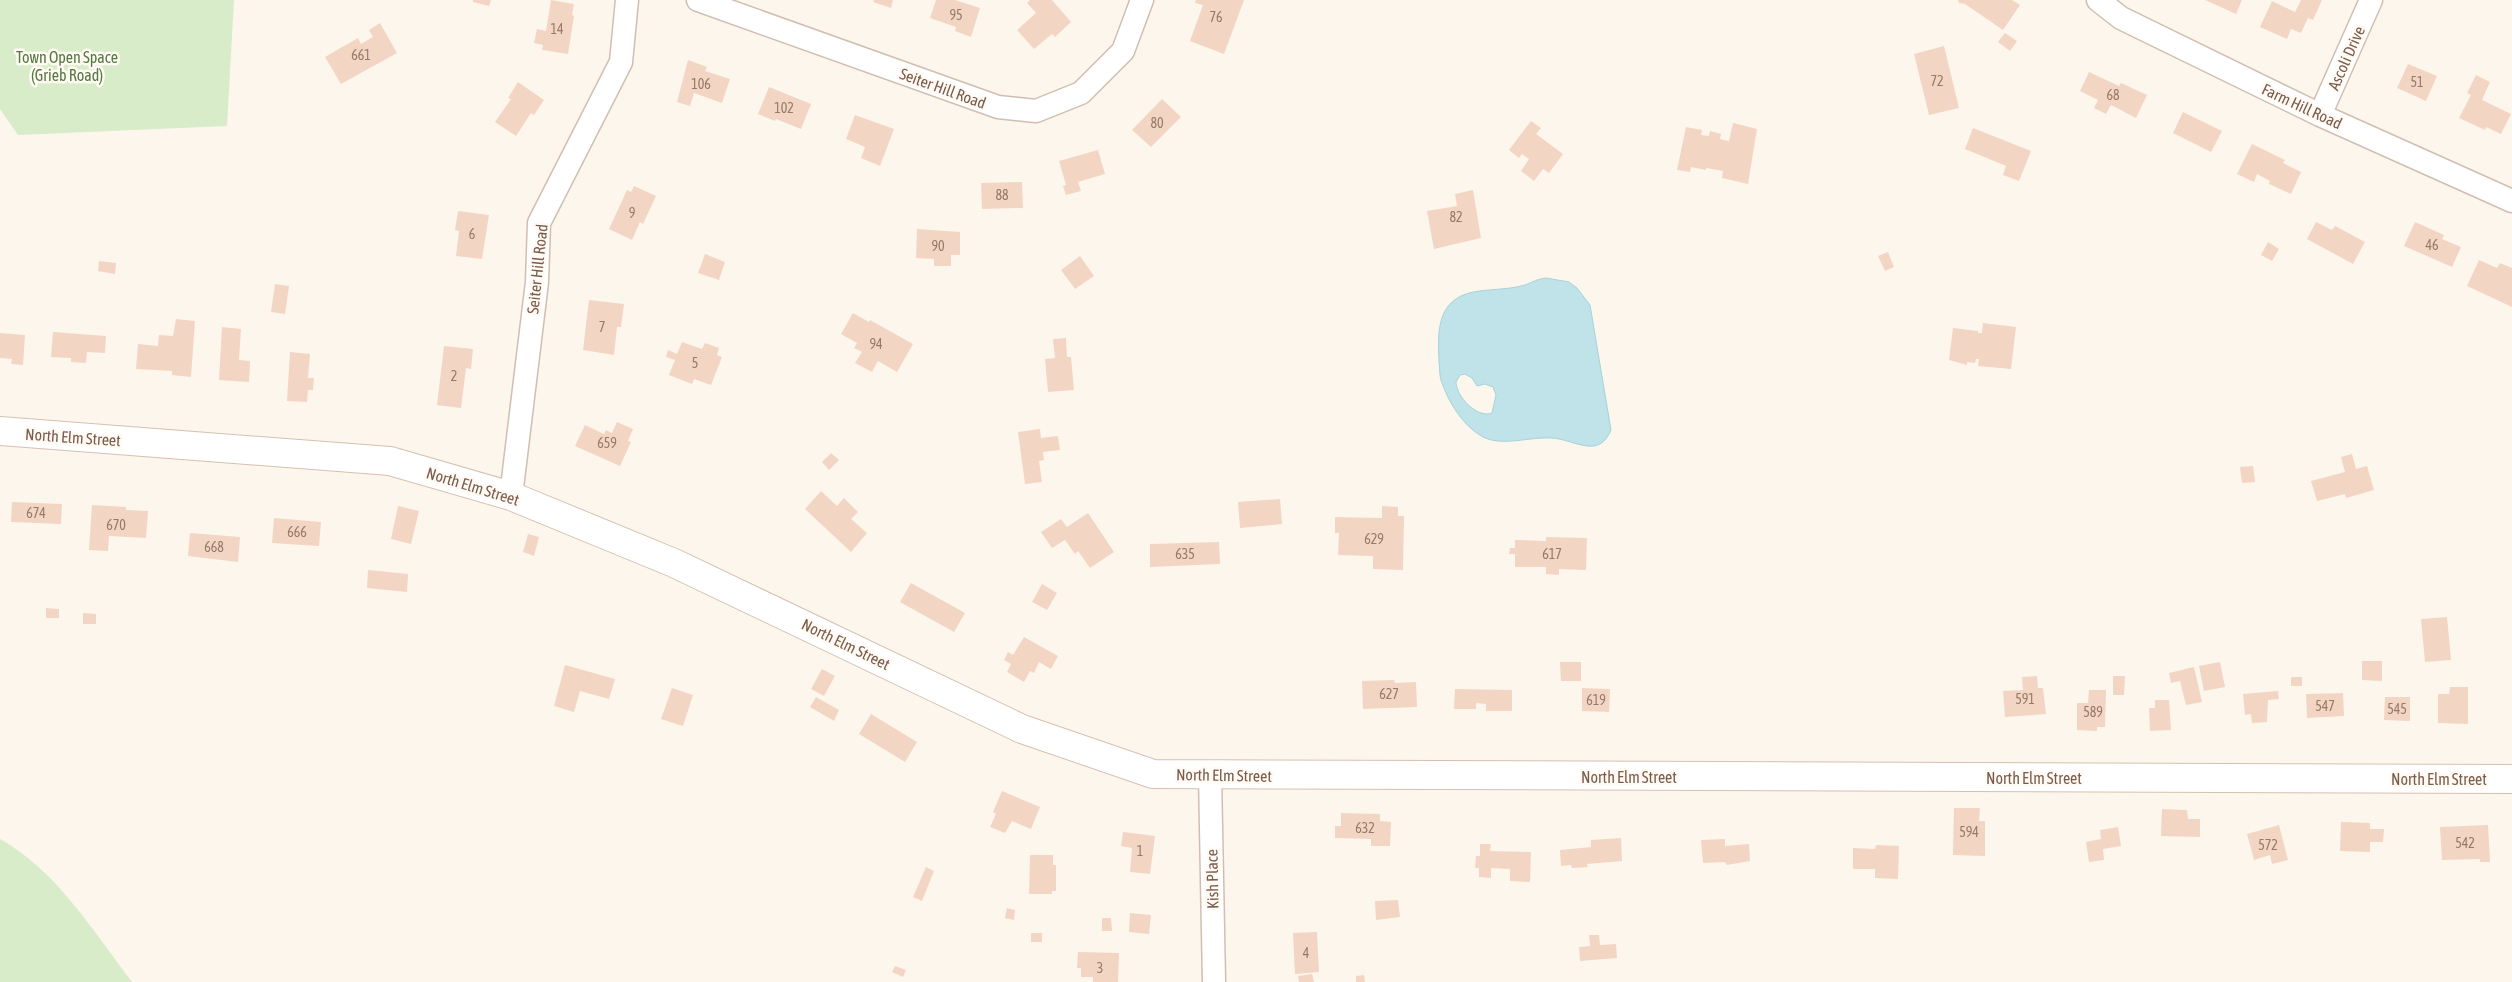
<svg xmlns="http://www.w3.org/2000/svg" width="2512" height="982" viewBox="0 0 2512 982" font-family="'Asap Condensed',sans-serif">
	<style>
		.green { fill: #d8ecc9 }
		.water { fill: #bfe3e8; stroke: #a5d3da; fill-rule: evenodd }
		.building { fill: #f3d5c3 }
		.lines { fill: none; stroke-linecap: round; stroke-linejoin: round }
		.street-casing { stroke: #d1beb0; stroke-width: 25 }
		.secondary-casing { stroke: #d6c0b0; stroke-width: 30 }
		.street { stroke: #fff; stroke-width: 22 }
		.secondary { stroke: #fff; stroke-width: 28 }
		.labels { text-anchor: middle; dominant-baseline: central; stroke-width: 5; stroke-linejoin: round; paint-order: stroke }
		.number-label { font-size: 14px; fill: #987a6a }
		.park-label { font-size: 16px; fill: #537a41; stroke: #fffaf3 }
		.street-label { font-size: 16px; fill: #7a5c4d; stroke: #fffaf3 }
	</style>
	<rect width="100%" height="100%" fill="#fdf6ec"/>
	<path class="green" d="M0,0h234l-7,126 -209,9 -18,-26z
		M0,839c57,32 93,92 132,143h-132z"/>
	<path class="water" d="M1546,278l23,4 8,6 13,17 21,125c-11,27 -32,13 -52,9 -24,-5 -54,9 -76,-2 -20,-11 -34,-34 -41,-54 -3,-7 -2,-15 -3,-22 -1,-23 -3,-53 22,-65 15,-8 46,-5 64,-11 8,-3 12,-6 21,-7zM1465,374l7,4 5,8 8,-2 8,3 3,8 -4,18c-15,6 -36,-17 -36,-31l4,-7z"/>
	<path class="building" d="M473,0h18l-2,6 -16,-4z
		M551,0l23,4 -2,11 2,1 -6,38 -26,-4 1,-5 -9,-2 3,-14 9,2z
		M874,0h19l-2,8 -18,-6z
		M936,0h19l25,8 -9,29 -16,-6 1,-4 -26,-9z
		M1030,0h22l19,22 -16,15 -3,-3 -18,15 -17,-19 19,-17 -9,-10z
		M1196,0h48l-20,54 -34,-13 13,-36 -8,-2z
		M1958,0h54l8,5 -17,25 -38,-26 -6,-1z
		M2205,0h37l-6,14z
		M2301,0h21l-9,20 -5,-2 -7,15 -10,-4 -4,10 -27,-12 12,-26 23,11z
		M380,23l17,30 -56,31 -16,-27 33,-19 3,6 12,-7 -4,-7z
		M2005,33l12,8 -7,10 -12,-9z
		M1944,46l15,62 -30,7 -15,-61z
		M688,60l19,7 -2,4 25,8 -8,24 -28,-10 -4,13 -13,-4z
		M2408,64l29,12 -11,25 -29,-13z
		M2089,72l30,14 2,-3 26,12 -11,23 -25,-13 -5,9 -12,-6 4,-8 -18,-9z
		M2476,75l14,7 -8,18 29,14 -10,20 -15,-7 -1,3 -26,-12 12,-23 -4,-2z
		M518,82l26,18 -10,15 -3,-2 -15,23 -21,-14 16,-23 -3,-1z
		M769,87l42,17 -10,25 -25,-10 -1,2 -17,-7z
		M1162,99l19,18 -30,30 -19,-17z
		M2183,112l39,19 -11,21 -38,-19z
		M855,115l39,14 -14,37 -19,-8 4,-11 -19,-8z
		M1531,121l10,7 -5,6 27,20 -14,19 -6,-4 -9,12 -13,-10 8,-12 -7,-5 -3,4 -10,-8z
		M1733,123l24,6 -9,55 -26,-6 1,-7 -17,-3v2l-15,-3 -1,5 -13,-2 9,-43 16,3 -1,5 8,1 1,-5 11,3 -1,5 9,2z
		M1973,128l58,23 -12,30 -16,-6 3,-9 -41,-17z
		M2252,144l33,16 -2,3 18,9 -10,22 -22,-10 1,-3 -13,-7 -3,8 -17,-8z
		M1098,150l7,24 -27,8 3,9 -15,4 -3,-9 3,-1 -7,-24z
		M1022,182l1,26 -41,1 -1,-26z
		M634,186l22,10 -13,28 -3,-2 -8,18 -23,-11 18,-39 4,2z
		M1473,190l8,48 -47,11 -7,-38 30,-5 -2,-12z
		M458,211l31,4 -7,44 -26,-3 3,-25 -4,-1z
		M2316,222l16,8 3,-4 30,16 -12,22 -46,-25z
		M2415,222l29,13 -2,4 19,8 -9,20 -48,-21z
		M917,229l43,3v23h-9v11h-17v-7l-18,-1z
		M2268,242l11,7 -7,12 -11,-6z
		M1888,252l6,15 -9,4 -7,-15z
		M705,254l20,8 -6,18 -21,-7z
		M1080,256l14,20 -19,13 -14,-19z
		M2479,260l18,8 3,-5 12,5v39l-45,-21z
		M99,261l17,2 -1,11 -17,-3z
		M275,284l14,2 -4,28 -14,-2z
		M589,300l35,4 -3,23h-4l-3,28 -31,-5z
		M853,313l16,9 1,-2 43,24 -16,28 -19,-11 -6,11 -17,-9 7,-11 -8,-4 3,-5 -16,-9z
		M176,319l19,2 -4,56 -19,-2v-4l-36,-2 2,-25 20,2 1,-11 14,1z
		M1983,323l33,4 -5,42 -33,-3 1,-7h-3l-1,4 -8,-1v3l-18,-5 4,-32 25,3v2h4z
		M222,327l19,2 -2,31 11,1 -1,21 -30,-2z
		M53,332l53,4 -1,17 -18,-1 -1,11 -15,-1v-4l-20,-1z
		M0,333l25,2 -2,30 -12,-1 1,-5 -12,-1z
		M1066,338l1,19h4l3,33 -26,2 -3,-33 10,-1 -2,-19z
		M682,342l20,7 3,-6 14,5 -2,7 5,2 -11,28 -17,-6 -2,5 -23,-9 6,-15 -9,-3 2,-7 9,4z
		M444,346l29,3 -2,20 -5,-1 -5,40 -24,-3z
		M290,352l20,2 -2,24h6l-1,12h-5l-1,12 -20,-1z
		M617,422l16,7 -5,12 3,1 -11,24 -45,-20 10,-21 19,9 2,-4 6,3z
		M1040,429l1,9 17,-2 2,14 -17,2 1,8 -5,1 3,21 -17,2 -7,-52z
		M831,453l8,7 -10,10 -7,-8z
		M2352,454l4,15 11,-3 7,24 -28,8 -1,-4 -28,7 -6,-20 34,-9 -4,-15z
		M2253,466l2,16 -13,1 -2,-16z
		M821,491l16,15 7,-8 14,14 -7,7 16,14 -16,19 -46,-43z
		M1280,499l2,25 -42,4 -2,-26z
		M12,502l50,2 -1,20 -50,-2z
		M92,505l34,2v3l22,1 -2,27 -37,-2 -1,15 -19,-1z
		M398,506l21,5 -8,33 -20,-5z
		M1382,506l16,1v9h6l-1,54 -30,-1v-13l-35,-1 1,-22h-4v-16l47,1z
		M1088,513l26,39 -24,16 -12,-17 -3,3 -10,-14 -13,8 -11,-16 20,-13 6,8z
		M274,518l47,4 -2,24 -47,-3z
		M190,533l50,4 -2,25 -50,-6z
		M528,534l11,3 -5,19 -11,-4z
		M1546,537l41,1 -1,32 -27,-1v6l-13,-1v-7h-31v-13h-6l1,-6h5v-8l31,1z
		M1219,542l1,22 -70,3v-23z
		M368,570l40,4 -1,18 -40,-4z
		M911,583l54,30 -11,19 -54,-30z
		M1042,584l15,9 -10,17 -15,-8z
		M46,608l13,1v9h-13z
		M83,613l13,1v10h-13z
		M2447,617l4,43 -26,2 -4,-43z
		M1024,637l34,19 -7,13 -12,-7 -5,11 -4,-2 -6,11 -17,-10 4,-8 -7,-4 4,-8 5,3z
		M2362,661h20v20l-20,-1z
		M1560,662h21v19h-20z
		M2220,662l5,25 -21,4 -5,-25z
		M565,665l50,14 -6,20 -29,-8 -6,21 -20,-6z
		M2194,667l8,35 -16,3 -6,-24 -9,2 -2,-10z
		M822,669l13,7 -11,20 -13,-7z
		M2037,676l1,12h5l3,26 -41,3 -2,-26 20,-1 -1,-13z
		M2113,676h12l-1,19h-11z
		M2291,677h11v9h-11z
		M1394,680l1,3 21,-1 1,25 -54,2 -1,-28z
		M2450,687h18v37l-30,-1v-29h11z
		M672,688l21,7 -10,31 -22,-7z
		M1582,688l28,1 -1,23 -27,-1z
		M1455,689l57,1v21h-26v-7l-10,-1v6h-22z
		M2089,690h17l-1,37h-8v4l-20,-1v-27h11z
		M2278,691l1,8 -11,1 -1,22 -15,1 -1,-9 -6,1 -2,-21z
		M2343,693l1,23 -37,2 -1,-24z
		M816,697l23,13 -5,11 -24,-14z
		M2385,697h25v24l-26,-1z
		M2155,700h14l2,30 -21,1 -1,-23h6z
		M871,714l46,28 -12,20 -46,-28z
		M1002,791l38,16 -9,22 -19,-8 -7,12 -15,-6 6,-13 -3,-2z
		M1954,808h26l-1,13h6v35l-32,-1z
		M2162,809l25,1 1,9h12v18l-39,-1z
		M1341,813l39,1v7l11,1 -1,24h-19v-7l-36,-1v-12h6z
		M2341,822l29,1v6h14l-1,13h-13v10l-30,-1z
		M2279,825l9,35 -16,4 -2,-9 -16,5 -7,-26z
		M2488,825l2,37h-10v-3l-38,1 -2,-33z
		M2118,827l3,19 -18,3 1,11 -15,2 -3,-20 15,-3 -1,-9z
		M1123,832l32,4 -5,38 -20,-2 2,-24 -11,-2z
		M1621,838l1,23 -35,3 1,3 -16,1 -1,-3 -10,1 -1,-16 31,-3v-7z
		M1725,839v7l24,-2 1,17 -23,4 -2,-3 -22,1 -2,-23z
		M1480,844h11l-1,7 41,1 -1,30 -20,-1v-12l-19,-1v10l-12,-1v-9h-4l1,-12h4z
		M1876,845l23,1 -1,33 -23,-1v-9h-22v-21l22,1z
		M1030,855h23v10h3v26h-4v3h-23z
		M926,867l8,4 -12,30 -9,-4z
		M1398,900l2,17 -24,3 -1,-19z
		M1007,908l8,2 -1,10 -9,-2z
		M1130,913l21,2 -2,19 -20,-2z
		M1102,918h9l1,13h-10z
		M1317,932l2,40 -24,2 -2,-41z
		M1031,933h11v9h-11z
		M1589,935h10l1,10 16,-1 1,14 -37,3 -1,-14 11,-1z
		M1078,952l41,1 -1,29h-25v-5h-12v-9h-4z
		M895,966l11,4 -3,7 -11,-5z
		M1312,974l2,8h-15l-1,-6z
		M1364,975l1,7h-9v-6z"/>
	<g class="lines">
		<defs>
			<path id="street" d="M698,0l300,107 38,4 45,-18 42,-42 19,-51
				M2098,0l23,18 199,97 192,86
				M2320,115l51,-115
				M511,496l26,-214 2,-59 82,-161 6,-62
				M1210,775l4,207"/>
			<path id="secondary" d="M0,431l390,30 121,35 163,67 348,166 131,45 1359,5"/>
		</defs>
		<use href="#street" class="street-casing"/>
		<use href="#secondary" class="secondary-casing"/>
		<use href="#street" class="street"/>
		<use href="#secondary" class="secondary"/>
	</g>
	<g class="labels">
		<g class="number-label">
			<text x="956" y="15">95</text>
			<text x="1216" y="17">76</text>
			<text x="557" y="29">14</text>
			<text x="361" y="55">661</text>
			<text x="1937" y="81">72</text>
			<text x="2417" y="82">51</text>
			<text x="701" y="84">106</text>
			<text x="2113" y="95">68</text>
			<text x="784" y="108">102</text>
			<text x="1157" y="123">80</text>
			<text x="1002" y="195">88</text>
			<text x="632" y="213">9</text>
			<text x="1456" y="217">82</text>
			<text x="472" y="234">6</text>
			<text x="2432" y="245">46</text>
			<text x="938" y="246">90</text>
			<text x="602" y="327">7</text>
			<text x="876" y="344">94</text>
			<text x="695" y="363">5</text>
			<text x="454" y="376">2</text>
			<text x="607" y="443">659</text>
			<text x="36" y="513">674</text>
			<text x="116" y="525">670</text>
			<text x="297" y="532">666</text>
			<text x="1374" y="539">629</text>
			<text x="214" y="547">668</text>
			<text x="1185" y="554">635</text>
			<text x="1552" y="554">617</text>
			<text x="1389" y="694">627</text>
			<text x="2025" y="699">591</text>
			<text x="1596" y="700">619</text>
			<text x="2325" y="706">547</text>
			<text x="2397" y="709">545</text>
			<text x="2093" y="712">589</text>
			<text x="1365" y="828">632</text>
			<text x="1969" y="832">594</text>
			<text x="2465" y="843">542</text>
			<text x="2268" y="845">572</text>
			<text x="1140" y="851">1</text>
			<text x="1306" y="953">4</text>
			<text x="1100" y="968">3</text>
		</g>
		<g class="park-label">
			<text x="67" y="57">Town Open Space<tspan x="67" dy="18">(Grieb Road)</tspan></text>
		</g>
		<g class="street-label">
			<text transform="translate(2346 58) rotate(-66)">Ascoli Drive</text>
			<text transform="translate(943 88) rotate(20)">Seiter Hill Road</text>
			<text transform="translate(2302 106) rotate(25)">Farm Hill Road</text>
			<text transform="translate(537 269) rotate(-84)">Seiter Hill Road</text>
			<text transform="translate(73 437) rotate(4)">North Elm Street</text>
			<text transform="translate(473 486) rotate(17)">North Elm Street</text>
			<text transform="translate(846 644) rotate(26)">North Elm Street</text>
			<text transform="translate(1224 775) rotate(1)">North Elm Street</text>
			<text x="1629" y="777">North Elm Street</text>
			<text x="2034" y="778">North Elm Street</text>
			<text x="2439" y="779">North Elm Street</text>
			<text transform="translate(1212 879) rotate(-91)">Kish Place</text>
		</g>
	</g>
</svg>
